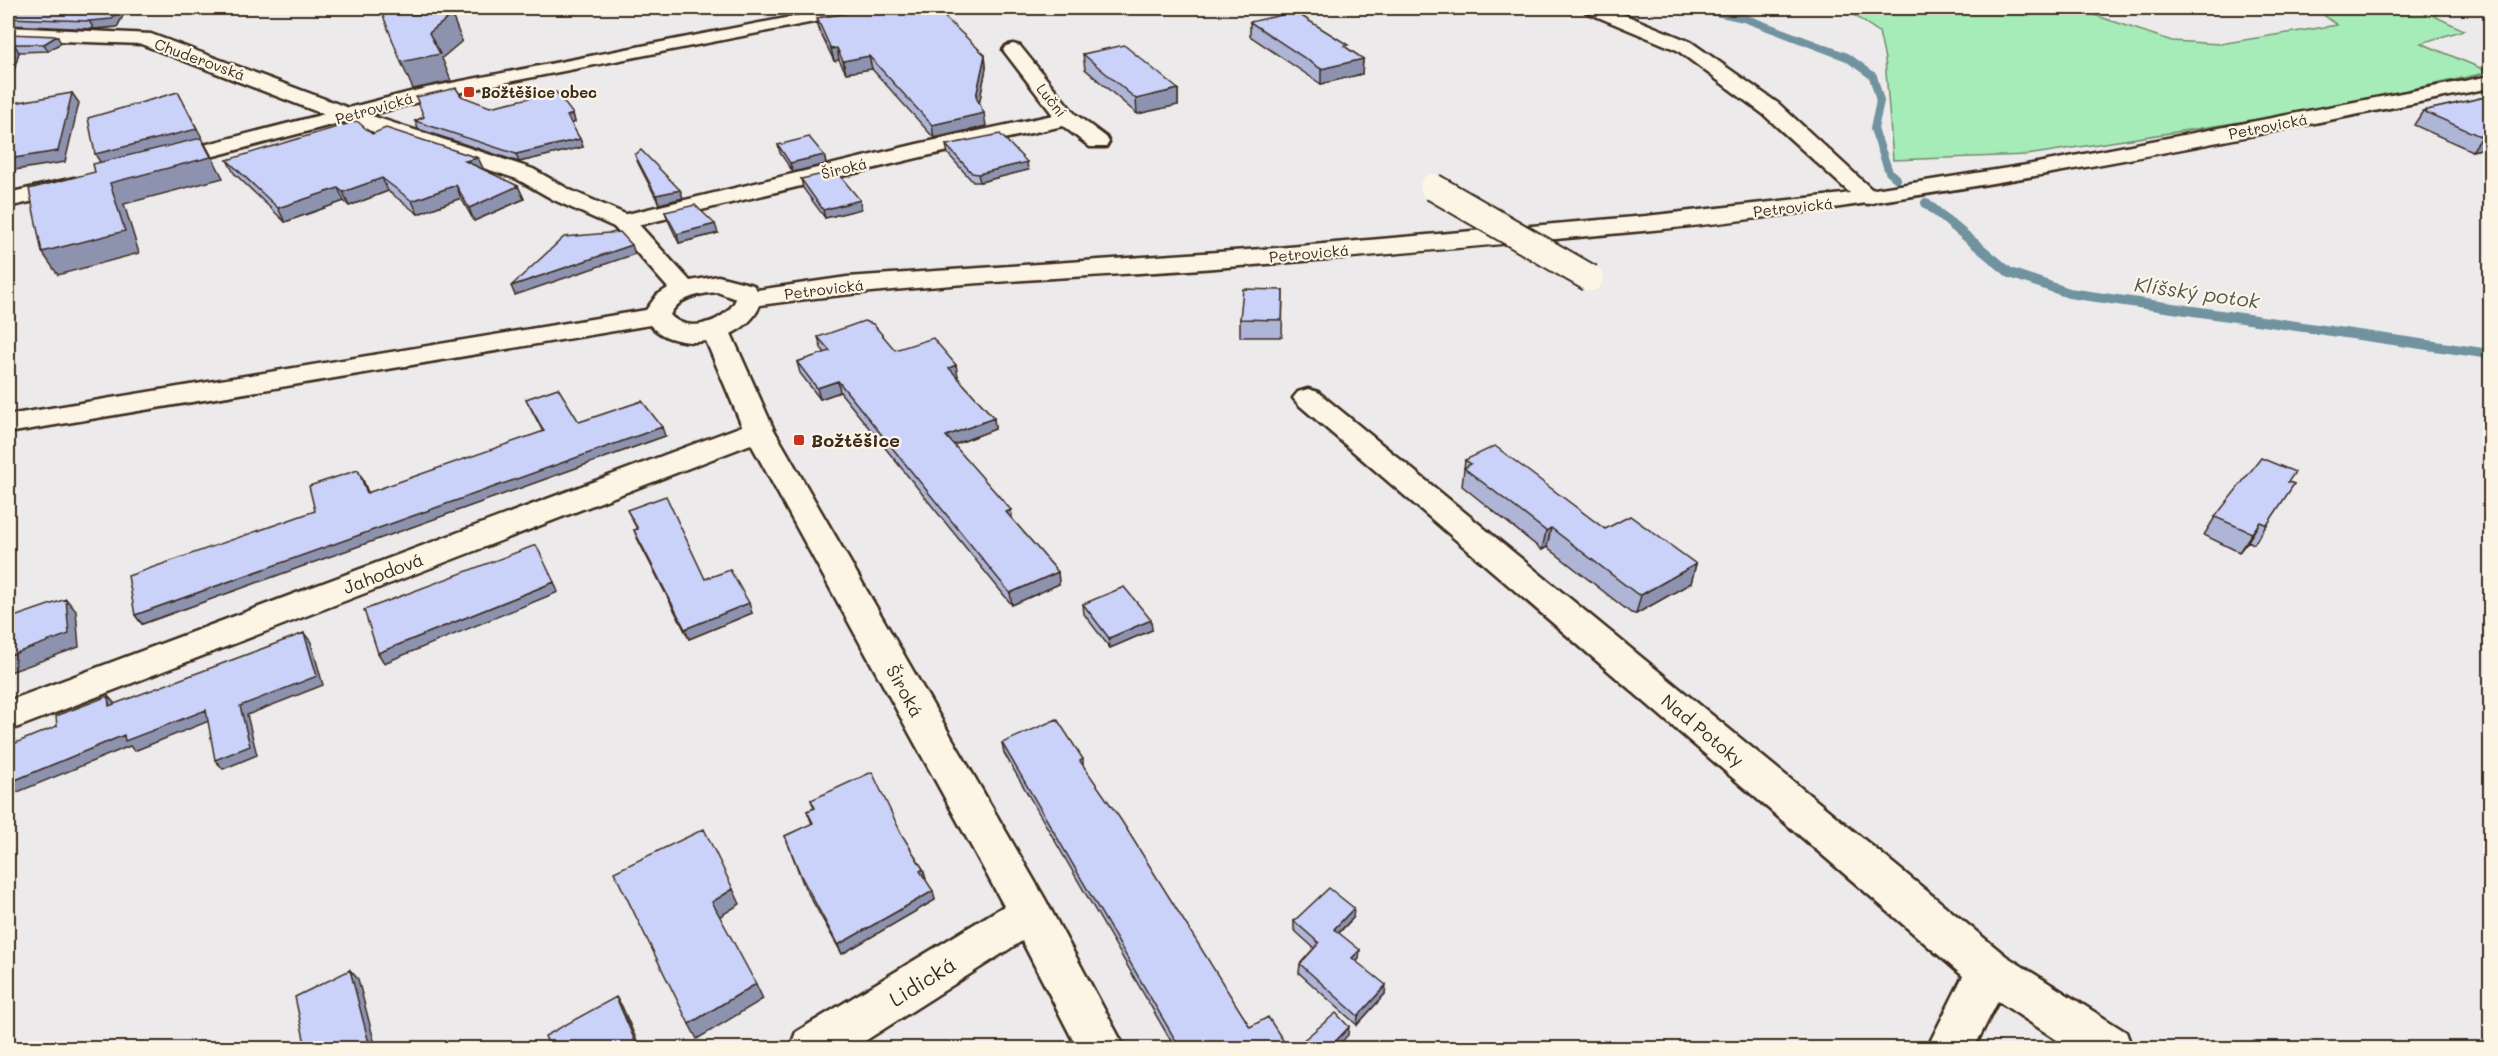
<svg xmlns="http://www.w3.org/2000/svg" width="2498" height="1056" viewBox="0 0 2498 1056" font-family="Mali,sans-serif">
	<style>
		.green { fill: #a6ecb8; stroke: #708b6b; stroke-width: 1.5 }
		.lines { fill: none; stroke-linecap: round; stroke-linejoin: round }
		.stream-far1 { stroke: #70939f; stroke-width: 8 }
		.stream { stroke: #70939f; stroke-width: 10 }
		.street-casing { stroke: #3b2a1e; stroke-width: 5 }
		.secondary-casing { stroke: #3b2a1e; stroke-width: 5 }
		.street { fill: #fcf5e5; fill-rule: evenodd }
		.secondary { fill: #fcf5e5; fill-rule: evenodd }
		.street-bridge-casing { stroke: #3b2a1e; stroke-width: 30; stroke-linecap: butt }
		.street-bridge { stroke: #fcf5e5; stroke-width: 26 }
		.wall { fill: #aeb5d7; stroke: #3b2a1e; stroke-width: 1.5 }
		.shaded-wall { fill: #8d93af; stroke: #3b2a1e; stroke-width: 1.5 }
		.building { fill: #cad2fa; stroke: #3b2a1e; stroke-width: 1.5 }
		.poi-dot { fill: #c8321e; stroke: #fcf5e5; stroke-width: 2 }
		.labels { text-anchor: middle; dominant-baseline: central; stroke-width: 4.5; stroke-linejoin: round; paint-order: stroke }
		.far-street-label { font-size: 15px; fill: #3b2a1e; stroke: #fcf5e5 }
		.far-poi-label { font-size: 15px; font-weight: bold; fill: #3b2a1e; stroke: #fcf5e5; text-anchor: start }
		.poi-label { font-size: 18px; font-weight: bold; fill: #3b2a1e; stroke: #fcf5e5; text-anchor: start }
		.street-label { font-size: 18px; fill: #3b2a1e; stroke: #fcf5e5 }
		.water-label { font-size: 20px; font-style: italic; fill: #515654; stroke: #fcf5e5 }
		.near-street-label { font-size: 21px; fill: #3b2a1e; stroke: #fcf5e5 }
	</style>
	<rect width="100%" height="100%" fill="#edeaeb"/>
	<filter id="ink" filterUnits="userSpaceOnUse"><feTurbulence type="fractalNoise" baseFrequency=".0167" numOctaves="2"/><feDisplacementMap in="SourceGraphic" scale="12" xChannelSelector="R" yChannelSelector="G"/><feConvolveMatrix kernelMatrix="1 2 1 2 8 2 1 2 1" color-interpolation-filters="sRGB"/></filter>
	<g filter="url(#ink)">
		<path class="green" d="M1843,8h230l99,33 48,3 117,-19 -23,-17h128l-8,8 30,14 -43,13 69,29 -178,39 -285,44 -134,5 -8,-101 -6,-27z"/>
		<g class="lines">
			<path class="stream-far1" d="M1697,8l47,10 103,39 26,19 7,25 -6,28 15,43 8,7"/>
			<path class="stream" d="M1926,203l84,70 59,20 421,61"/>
			<defs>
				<path id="street" d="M837,8h53l-9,6 -67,8 -301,59 -83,18 -265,70 -8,-2 -4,-5 4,-5 269,-69z
					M1584,8h24l83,34 88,62 101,93 -4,5 -8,2 -8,-2 -97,-88 -86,-64 -91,-38z
					M1013,44l7,2 55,68 31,23 3,5 -3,5h-16l-27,-21 -146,32 -294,71 -9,-2 -3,-5 3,-5 9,-2 294,-71 136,-29 -50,-65 3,-4z
					M74,178l8,2 4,5 -4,5 -74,17v-14z
					M715,321l10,2 4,6 45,101 271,469 80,149h-48l-55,-107 -168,107h-64l6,-16 208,-126 -253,-462 -743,287v-30l734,-275 -41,-97 4,-6z
					M1308,389l10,3 688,564 120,76 6,16h-63l-71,-47 -24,47h-47l36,-72 -665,-572 -5,-6 5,-6z"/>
				<path id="secondary" d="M8,27l143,7 206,77 176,58 37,21 62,27 58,64 28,-5 35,9 4,5 90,-13 430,-29 369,-32 197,-22 184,-29 463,-89v12c-281,56 -561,115 -847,143 -151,14 -303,28 -455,39 -143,9 -286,15 -428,35 -14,38 -84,50 -110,20l-642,108v-18l638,-105 11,-15 11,-7 -54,-61 -60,-27 -37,-21 -176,-58 -200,-77 -133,-5zM717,292l19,7c-10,23 -47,36 -66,16 9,-18 29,-21 47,-23z"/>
			</defs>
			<use href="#street" class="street-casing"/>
			<use href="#secondary" class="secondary-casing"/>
			<use href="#street" class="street"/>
			<use href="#secondary" class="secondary"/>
			<defs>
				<path id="street-bridge" d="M1433,187l157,91"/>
			</defs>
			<use href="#street-bridge" class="street-bridge-casing"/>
			<use href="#street-bridge" class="street-bridge"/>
		</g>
		<path class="wall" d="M8,8h119l-10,19 -23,2 -86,-4z
			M859,8l36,1 90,46 1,13 -7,35 7,23 -52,12 -62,-69 -26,4 -7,-13 -5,1 -15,-31 -2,-12 43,-6z
			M1077,8h33l-23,4z
			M1250,22l97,26 16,11 -1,15 -41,10 -71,-48z
			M8,34l53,9 -13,8 -29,1 -6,22z
			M1083,54l95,35v16l-41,9 -52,-45z
			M2490,96v51l-18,4 -58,-26 9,-14z
			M490,107l83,7 2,8 -4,2 9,15 3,8 -64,15 -101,-33 -3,-8 9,-4z
			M372,134l106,24 5,12 35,16 6,13 -50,22 -13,-23 -43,16 -30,-23 -39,15 -5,-5 -59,21 -51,-49 -7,-13z
			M778,145l46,10 2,9 -33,8 -13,-19z
			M946,145l82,25 -48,12h-7l-25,-28z
			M635,155l45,35 3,8 -24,6 -21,-41z
			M801,179l59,21 1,9 -36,9 -22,-30z
			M665,212l53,21 -39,10 -11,-23z
			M1283,290l-1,47h-42v-18z
			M818,337l77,13 63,26 -1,1 37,41 1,11 -41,16 59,75 45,52 1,12 -47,21 -172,-213 -20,7 -20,-26 -3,-11 28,-9 -4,-5z
			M526,399l53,23 86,14 -523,188 -7,-9 180,-104 48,-31 5,13 175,-61z
			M1465,460l140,69 91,35 -5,19 -55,31 -5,-1 -84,-66 -5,3 -80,-64z
			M2288,482l6,2 -40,60 -6,-3 -9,11 -35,-17 11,-18z
			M627,510l78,69 47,34 -63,26 -51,-99 -4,-10 3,-1z
			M1083,604l69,26 -42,18 -26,-34z
			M1002,743l81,16v7l167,261 38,21h-113l-171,-295z
			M811,800l91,35 21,34 2,10 10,21 -93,54 -38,-68 -19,-50 27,-12 -5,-13 7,-3z
			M1353,918l-14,15 20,26 -3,3 29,32 -28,31 -58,-52 1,-9 14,-16 -20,-18v-9z"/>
		<path class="shaded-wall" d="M119,8h8l-10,19 -23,2 -5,-8z
			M1087,8h23l-23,4z
			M452,15l10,26 -20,17 9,23 -38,8 -12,-27 28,-29z
			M57,36l4,7 -13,8 -4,-7z
			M14,44l5,8 -6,22 -5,3v-10z
			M837,48l2,12 -5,1 -3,-12z
			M985,55l1,13 -8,42 -2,-13z
			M869,56l3,13 -26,4 -3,-12z
			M1363,59l-1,15 -41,10v-15z
			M1178,89v16l-41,9 -1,-15z
			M178,92l45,86 -99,26 15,49 -81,22 -16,-23 68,-69 -7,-16 -8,-13z
			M72,93l7,10 -14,59 -57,9v-12z
			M984,113l2,13 -52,12 -2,-13z
			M573,114l2,8 -5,3 -3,-9z
			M2490,135v12l-18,4 10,-14z
			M580,139l3,8 -64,15 -3,-8z
			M824,155l2,9 -33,8 -3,-9z
			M478,158l6,12 -19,-9z
			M1027,162l1,8 -48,12 -2,-8z
			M382,178l6,13 -39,15 -6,-14z
			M456,185l5,13 -43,16 -6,-13z
			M518,186l6,13 -50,22 -5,-13z
			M338,188l6,13 -59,21 -7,-14z
			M680,190l3,8 -24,6 -3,-9z
			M860,200l1,9 -36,9 -2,-8z
			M715,224l3,9 -39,10 -2,-9z
			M632,245l3,9 -120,41 -4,-9z
			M956,365l2,11 -7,3 -2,-11z
			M838,381l2,11 -20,7 -3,-11z
			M994,418l1,11 -47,18 -2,-11z
			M662,427l3,9 -523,188 -7,-9z
			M358,470l5,10 9,23 -5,-10z
			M1011,510l2,12 -7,-10z
			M2260,522l-12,19 -9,11 13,-19z
			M1551,528l-4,19 -5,3 4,-19z
			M1696,564l-5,19 -55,31 5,-19z
			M1058,572l1,12 -47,21 -2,-12z
			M554,582l4,10 -174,71 -6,-10z
			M66,599l10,12 3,36 -71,26v-17z
			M749,603l3,10 -63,26 -4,-10z
			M1151,620l1,10 -42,18 -1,-10z
			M304,633l7,9 12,43 -76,30 10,40 -34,14 -8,-9 25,-54z
			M108,696l8,9 -7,1z
			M206,710l8,9 -80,32 -4,-5 -122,50v-13l116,-48z
			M923,869l3,10 -4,1 -2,-9z
			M733,889l7,15 -21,13 -7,-15z
			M933,891l2,9 -93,54 -4,-9z
			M1354,908l-1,10 -20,20 1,-9z
			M1360,950l-1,9 -8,8 1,-9z
			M350,970l8,9 18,69h-18z
			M756,984l7,15 -66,40 -8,-15z
			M1386,985l-1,9 -28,31 1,-9z
			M616,997l6,9 18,42h-2z
			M1349,1027l-1,8 -12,13h-7z"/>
		<path class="building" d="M8,8h111l-7,11 -23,2 -81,-3z
			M859,8h35l1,1 12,-1h28l50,47 -9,42 8,16 -52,12 -63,-69 -26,5 -6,-13 -6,1 -14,-31 44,-7z
			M1295,12l53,33 -4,1 19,13 -42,10 -71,-47z
			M382,13l70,2 -23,18 11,21 -39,8z
			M8,34l49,2 -13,8h-30l-6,23z
			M1124,45l54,44 -42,10 -53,-45z
			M456,88l5,8 29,11 66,-15 17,22 -6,2 13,23 -64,15 -101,-33 9,-4 -8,-20z
			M178,92l19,37 -102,25 -7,-36z
			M72,93l-14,58 -50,8v-55z
			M2490,96v39l-8,2 -59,-26z
			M357,121l15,13 14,-6 92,30 -13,3 53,25 -49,22 -13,-23 -44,16 -30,-23 -39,14 -5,-4 -60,20 -51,-48z
			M1000,134l27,28 -49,12 -6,-1 -26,-28z
			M809,137l15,18 -34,8 -12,-18z
			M201,138l10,19 -101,26 15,48 -83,21 -13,-63 66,-17 -2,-8z
			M641,150l39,40 -24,5 -21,-40z
			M836,171l24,29 -37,10 -22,-31z
			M695,205l20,19 -38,10 -12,-22z
			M620,232l12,13 -121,41 53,-49z
			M1243,289l40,1 -1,30 -42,-1z
			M864,321l9,3 22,26 38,-12 23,27 -7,3 45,50 -48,18 65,74 -5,2 52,60 -48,21 -172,-212 -21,7 -20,-26 33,-11 -12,-14z
			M558,388l21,34 63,-21 20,26 -527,188 -7,-39 187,-65 -6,-25 49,-16 9,23 177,-62 -18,-32z
			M1495,446l110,83 25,-13 66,48 -55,31 -4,-1 -86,-66 -5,3 -82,-63 7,-4 -6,-4z
			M2261,458l34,14 -7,10 6,2 -27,41 -7,-3 -8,11 -37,-16z
			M666,496l39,83 25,-9 19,33 -64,26 -51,-99 4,-1 -11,-19z
			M536,545l18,37 -176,71 -14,-43z
			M1124,587l27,33 -42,18 -26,-34z
			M66,599l3,35 -61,22v-37z
			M304,633l13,43 -77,30 10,40 -35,14 -9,-50 -81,31 -1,-6 -116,48v-37l49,-20 -1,-10 52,-20 1,10z
			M1057,719l26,40 -3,2 41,59 129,207 18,-10 20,31h-108l-178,-305z
			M872,772l30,63 21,34 -3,2 13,20 -95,54 -37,-69 -16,-40 28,-13 -6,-12 8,-3 -4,-8z
			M704,829l29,60 -21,13 44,82 -67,40 -75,-152z
			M1329,888l25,20 -20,21 26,21 -8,8 34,27 -28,31 -58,-52 19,-21 -25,-22z
			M350,970l19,73 -11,5h-52l-11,-51z
			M616,997l22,51h-88l-5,-12z
			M1336,1013l13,14 -20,21h-35z"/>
	</g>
	<g class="poi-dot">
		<rect x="463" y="86" width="12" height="12" rx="3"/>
		<rect x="793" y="434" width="12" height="12" rx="3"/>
	</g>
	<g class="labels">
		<g class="far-street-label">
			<text transform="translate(200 59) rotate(20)">Chuderovská</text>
			<text transform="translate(1052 100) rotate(51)">Luční</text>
			<text transform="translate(374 108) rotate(-16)">Petrovická</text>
			<text transform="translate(2268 126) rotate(-11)">Petrovická</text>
			<text transform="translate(844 168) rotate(-14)">Široká</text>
			<text transform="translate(1793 207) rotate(-6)">Petrovická</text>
			<text transform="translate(1309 253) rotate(-5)">Petrovická</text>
			<text transform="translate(824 289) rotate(-7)">Petrovická</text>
		</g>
		<g class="far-poi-label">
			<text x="481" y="92">Božtěšice obec</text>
		</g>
		<g class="poi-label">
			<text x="811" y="440">Božtěšice</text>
		</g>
		<g class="street-label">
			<text transform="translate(383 573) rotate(-21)">Jahodová</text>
			<text transform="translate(905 691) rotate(61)">Široká</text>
			<text transform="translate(1703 730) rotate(40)">Nad Potoky</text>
		</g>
		<g class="water-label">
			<text transform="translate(2197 292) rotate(8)">Klíšský potok</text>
		</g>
		<g class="near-street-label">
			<text transform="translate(922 981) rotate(-32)">Lidická</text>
		</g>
	</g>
	<rect width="2498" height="1056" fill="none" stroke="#fcf5e5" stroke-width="30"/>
	<rect x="15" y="15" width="2468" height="1026" fill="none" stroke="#3b2a1e" stroke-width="2" filter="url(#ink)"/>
</svg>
